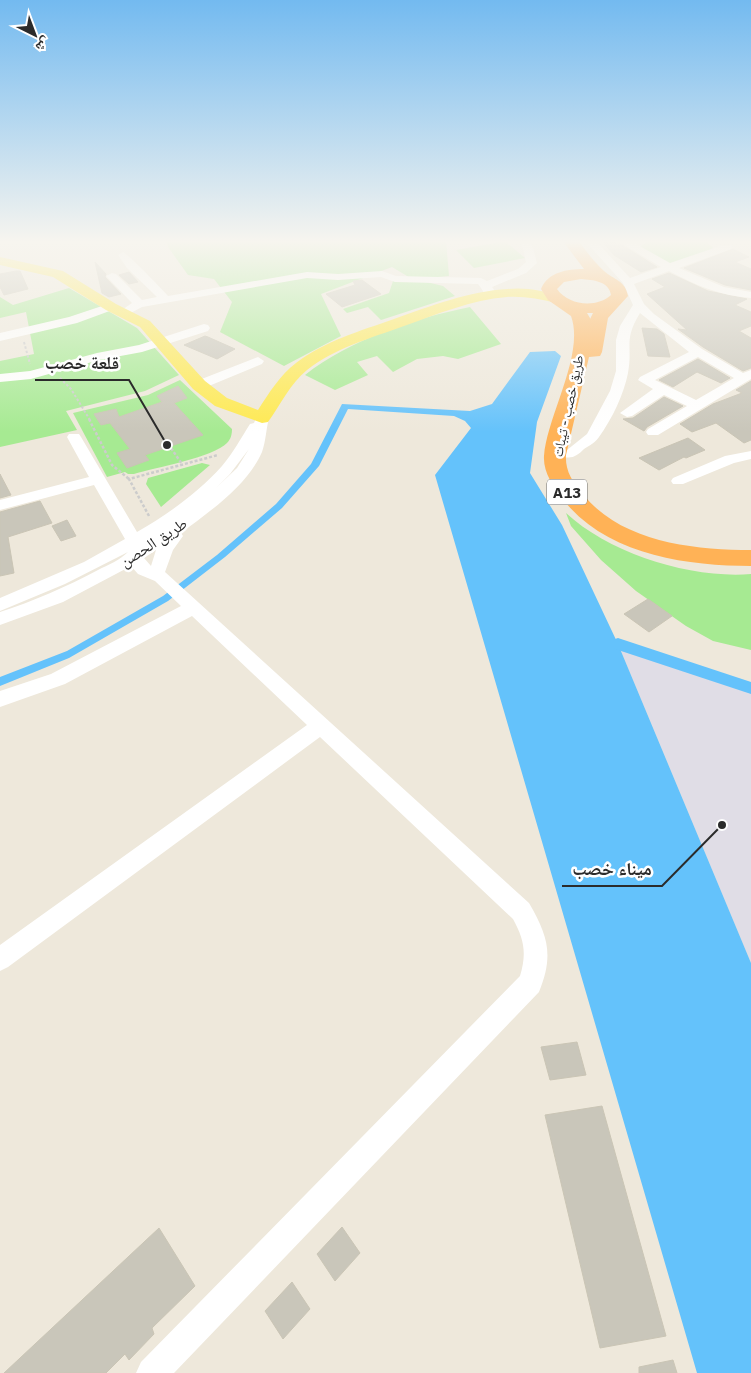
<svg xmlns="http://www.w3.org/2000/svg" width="751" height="1373" viewBox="0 0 751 1373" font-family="'IBM Plex Sans','Noto Naskh Arabic',sans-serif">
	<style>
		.industrial { fill: #e0dde6 }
		.green { fill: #a6ea92 }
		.water { fill: #64c2fb }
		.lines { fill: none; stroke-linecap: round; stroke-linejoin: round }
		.canal { fill: #64c2fb; fill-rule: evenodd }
		.building { fill: #c9c6ba; stroke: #cac5b5 }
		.path-far1 { stroke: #ccc; stroke-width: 2; stroke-dasharray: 2.5 2; stroke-linecap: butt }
		.path { stroke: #ccc; stroke-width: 2.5; stroke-dasharray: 3 2; stroke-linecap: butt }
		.minor { fill: #fff; fill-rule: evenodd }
		.major { fill: #fee950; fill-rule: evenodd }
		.highway { fill: #ffb256; fill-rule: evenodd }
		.labels { text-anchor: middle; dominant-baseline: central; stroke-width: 5; stroke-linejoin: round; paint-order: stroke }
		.far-street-label { font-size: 14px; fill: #2b2b2b; stroke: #fff }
		.shield { fill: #fff; stroke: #6b6b6b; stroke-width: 1 }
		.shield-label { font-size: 15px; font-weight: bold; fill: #2b2b2b }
		.street-label { font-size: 16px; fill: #2b2b2b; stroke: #fff }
		.leader { fill: none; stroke: #2b2b2b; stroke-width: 2 }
		.callout-dot { fill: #2b2b2b; stroke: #fff; stroke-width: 2 }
		.callout-label { font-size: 18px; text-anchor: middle; font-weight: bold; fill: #2b2b2b; stroke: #fff; stroke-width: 5; stroke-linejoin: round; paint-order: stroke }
	</style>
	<rect width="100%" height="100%" fill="#eee8db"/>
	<path class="industrial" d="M618,644l127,43 6,1v275z"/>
	<path class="green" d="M166,240h280l3,36 -35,3 29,7 12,10 -74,24 -13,-13 -21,6 -4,-4 46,-16 4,-12 19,-2 -20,-12 -71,27 20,42 -57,30 -64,-34 12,-30 -18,-23 -26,-4 -20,-28z
		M651,240h61l-5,3 6,4 -1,3 -41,16 -34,-18z
		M505,241l20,17 -51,10 -18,-18z
		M69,288l68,40 42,47 -34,16 -79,20 11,19 -77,17v-86l34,-7 -8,-42 -26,6v-21l13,8z
		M470,307l31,37 -43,15 -15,-3 -26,3 -24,13 -16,-16 -20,6 11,13 -33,15 -30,-15c44,-35 110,-57 165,-68z
		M180,380l52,49c0,5 -1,10 -5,14 -13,14 -73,25 -93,31h-6l-3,-2 -18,5 -34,-64 75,-18z
		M202,463l8,2 -49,42 -15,-23 2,-6z
		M566,513c44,41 126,66 185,61v76l-38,-9 -27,-15 -50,-35 -35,-31 -30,-34z"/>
	<path class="water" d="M555,351l6,5 -24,66 -7,51 32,52 56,119 133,319v410h-54l-262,-898 36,-47 -6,-7 -11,-5 -106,-7 -29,57 -37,42 -57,49 -57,44 -99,57 -69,28v-9l67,-26 96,-55 54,-41 59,-51 35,-40 31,-60 128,7 22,-7 38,-52z"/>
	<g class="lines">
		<path class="canal" d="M618,638l133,44v12l-139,-46 -2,-4 2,-4z"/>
	</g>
	<path class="building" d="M601,240h13l43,27 -16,5 -27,-17z
		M733,249l16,8 -14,5 16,7v21l-26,-5 -41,-17z
		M95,262l11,12 -1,3 16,17 -12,3 -7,-4z
		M16,271h4l8,18 -24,6 -4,-8v-13z
		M129,272l9,10 -9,2 -10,-9z
		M669,273l39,18 39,8 -12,6 16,7v14l-12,5 12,7v30l-8,3 -40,-24 -25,-18 9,1 -40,-36 18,-7 -13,-8z
		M362,280l19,14 -39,13 -16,-13 29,-9 -2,-4z
		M642,328l15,1 7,5 6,23 -22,-1z
		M205,336l3,1 27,12 -18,10 -33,-14z
		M698,359l32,19 -9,5 -24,-11 -24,15 -14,-7z
		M751,381v59l-7,3 -28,-20 -24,9 -12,-8 33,-20 29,-11 -6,-3z
		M178,386l9,12 -13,5 29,32 -58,20 4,5 -22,8 -10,-15 13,-4 -20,-26 -9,2 -7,-11 22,-5 3,8 43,-15 -5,-6z
		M664,397l19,9 -36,21 -3,4 -21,-12 10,-1z
		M688,438l17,12 -19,8 -2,-1 -25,13 -20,-12z
		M0,474l11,21 -11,3z
		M40,501l12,22 -44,14 6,36 -14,3v-64z
		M67,520l9,16 -15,5 -9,-15z
		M648,599l24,17 -23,16 -25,-18z
		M577,1042l9,33 -36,5 -9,-33z
		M602,1106l64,230 -66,12 -55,-233z
		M342,1227l18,26 -25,28 -18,-27z
		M159,1228l36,58 -43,42 2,6 -25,26 -4,-6 -19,19h-102z
		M292,1282l18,27 -27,30 -18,-28z
		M673,1360l4,13h-38v-6z"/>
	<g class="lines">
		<path class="path-far1" d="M24,342l6,22
			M60,378l11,11 19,31"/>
		<path class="path" d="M89,419l23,46 17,14
			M171,448l11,16
			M149,516l-20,-37 89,-24"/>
		<path class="minor" d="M518,240h10l5,8 4,15 -11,10 -34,14 6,8 -6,3c-9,-2 -9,-9 -14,-14l-83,-2 -14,-5 -43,3 -31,-2 -165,29 -17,9 -6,-4 13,-9 -26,-27 6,-3 4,1 26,26 15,-3 -30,-29 -9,-13 5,-3c4,1 39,37 45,44l139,-24 31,2 44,-3 14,5 85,2 6,3 31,-12 8,-7 -3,-14z
			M584,240h11l35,38 31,-11 -45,-27h13l41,23 53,-18h8l1,2 -1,2 -52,19 45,19 27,5v6c-30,-2 -56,-13 -82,-27l-35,13 10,20 10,10 48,35 41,24 8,-3v9l-93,56h-10l-2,-3 2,-3 39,-23 -23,-11 -32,21 -5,1 -7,-4 33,-24 -15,-9 2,-3 49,-25 -49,-39c-17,28 -7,33 -12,60 -4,21 -16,46 -29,64 -3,5 -10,9 -15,12 -6,6 -11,10 -20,8l-2,-3 25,-20 23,-43 6,-20v-31l4,-14 13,-21 -10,-22zM698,357l36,21 -38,22 -41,-20z
			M746,240h5v4l-4,-1z
			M111,303l4,2 2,2 -2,2 -38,14 -77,18v-8l69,-16z
			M204,324l4,1 2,3 -2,3 -66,21 -43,8 -68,19 -31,3v-8l30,-3 67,-18 42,-8z
			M258,357l6,4 -2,3 -58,24h-10l-2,-3 2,-3z
			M262,414l7,4c-3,11 -3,23 -7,34 -15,34 -52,59 -81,81l2,3 -10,14 -8,22 364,331c19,33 25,52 10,89l-365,381h-38l5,-11 379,-386c7,-23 4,-37 -7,-57l-193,-182 -312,230 -8,4v-26l307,-220 -115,-109 -127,68 -65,23v-16l51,-17 130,-68 -26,-25 -17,-7 -7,-8 -68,36 -63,23v-13c34,-11 66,-25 98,-42 10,-5 22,-10 30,-18l-63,32 -65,27v-13l84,-36 41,-23 -31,-54 -94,25v-10l89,-23 -22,-40 2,-3h10l2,3 56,95c30,-17 62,-40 85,-66 11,-13 19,-28 28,-42l4,-1 3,-8zM249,449l-12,19 -22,21 15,-15zM156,550l-5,16 -7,-8z
			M751,451v8l-17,4 -51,21h-10l-2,-3 2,-3 52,-22z"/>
		<path class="major" d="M0,257l63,14 53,33 34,17 55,60 22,17 31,12c11,-17 22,-35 38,-47 29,-22 64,-32 98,-44 37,-13 75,-28 114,-30 18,-2 36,2 53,7l2,3 -2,3 -5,1c-16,-4 -32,-7 -49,-6 -36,3 -69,17 -103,29 -33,12 -69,22 -97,44 -17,14 -26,34 -39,52l-6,1 -47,-17 -22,-17 -53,-62 -34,-17 -53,-33 -53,-12z"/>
		<path class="highway" d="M562,240h16c8,11 16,22 26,31 10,9 21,9 24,25l-20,22 -6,34 -2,4 -11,1 -23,98c-1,15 6,27 16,38 38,49 111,57 169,57v16c-66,0 -147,-12 -189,-68 -9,-12 -19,-26 -18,-42 3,-40 41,-102 27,-140l-23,-16 -7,-11c7,-17 26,-20 43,-20zM581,279c12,1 28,2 30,16 -14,13 -42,11 -54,-6l7,-7zM587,313h6l-3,6v-1z"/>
	</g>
	<linearGradient id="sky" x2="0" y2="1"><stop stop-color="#73baf0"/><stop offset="0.56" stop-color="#f7f5ef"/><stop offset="1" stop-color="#f7f5ef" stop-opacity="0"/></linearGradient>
	<rect width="751" height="432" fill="url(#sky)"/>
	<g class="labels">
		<g class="far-street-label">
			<text transform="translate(568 406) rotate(-78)">طريق خصب - تيبات</text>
		</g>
		<rect class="shield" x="547" y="479.5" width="40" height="25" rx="4"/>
		<g class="shield-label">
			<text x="567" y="492">A13</text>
		</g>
		<g class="street-label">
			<text transform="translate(153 542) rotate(-33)">طريق الحصن</text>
		</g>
	</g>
	<path class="leader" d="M167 445L129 380H35M722 825L662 886H562"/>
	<g class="callout-dot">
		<circle cx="167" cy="445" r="5"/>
		<circle cx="722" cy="825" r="5"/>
	</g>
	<g class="callout-label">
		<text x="82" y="369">قلعة خصب</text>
		<text x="612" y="875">ميناء خصب</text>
	</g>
	<g transform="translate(35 35) rotate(138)" stroke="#ffffff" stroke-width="4" paint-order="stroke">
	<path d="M0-4L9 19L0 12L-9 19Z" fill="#2b2b2b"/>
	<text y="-8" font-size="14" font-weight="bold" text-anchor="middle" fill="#2b2b2b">ش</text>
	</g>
</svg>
